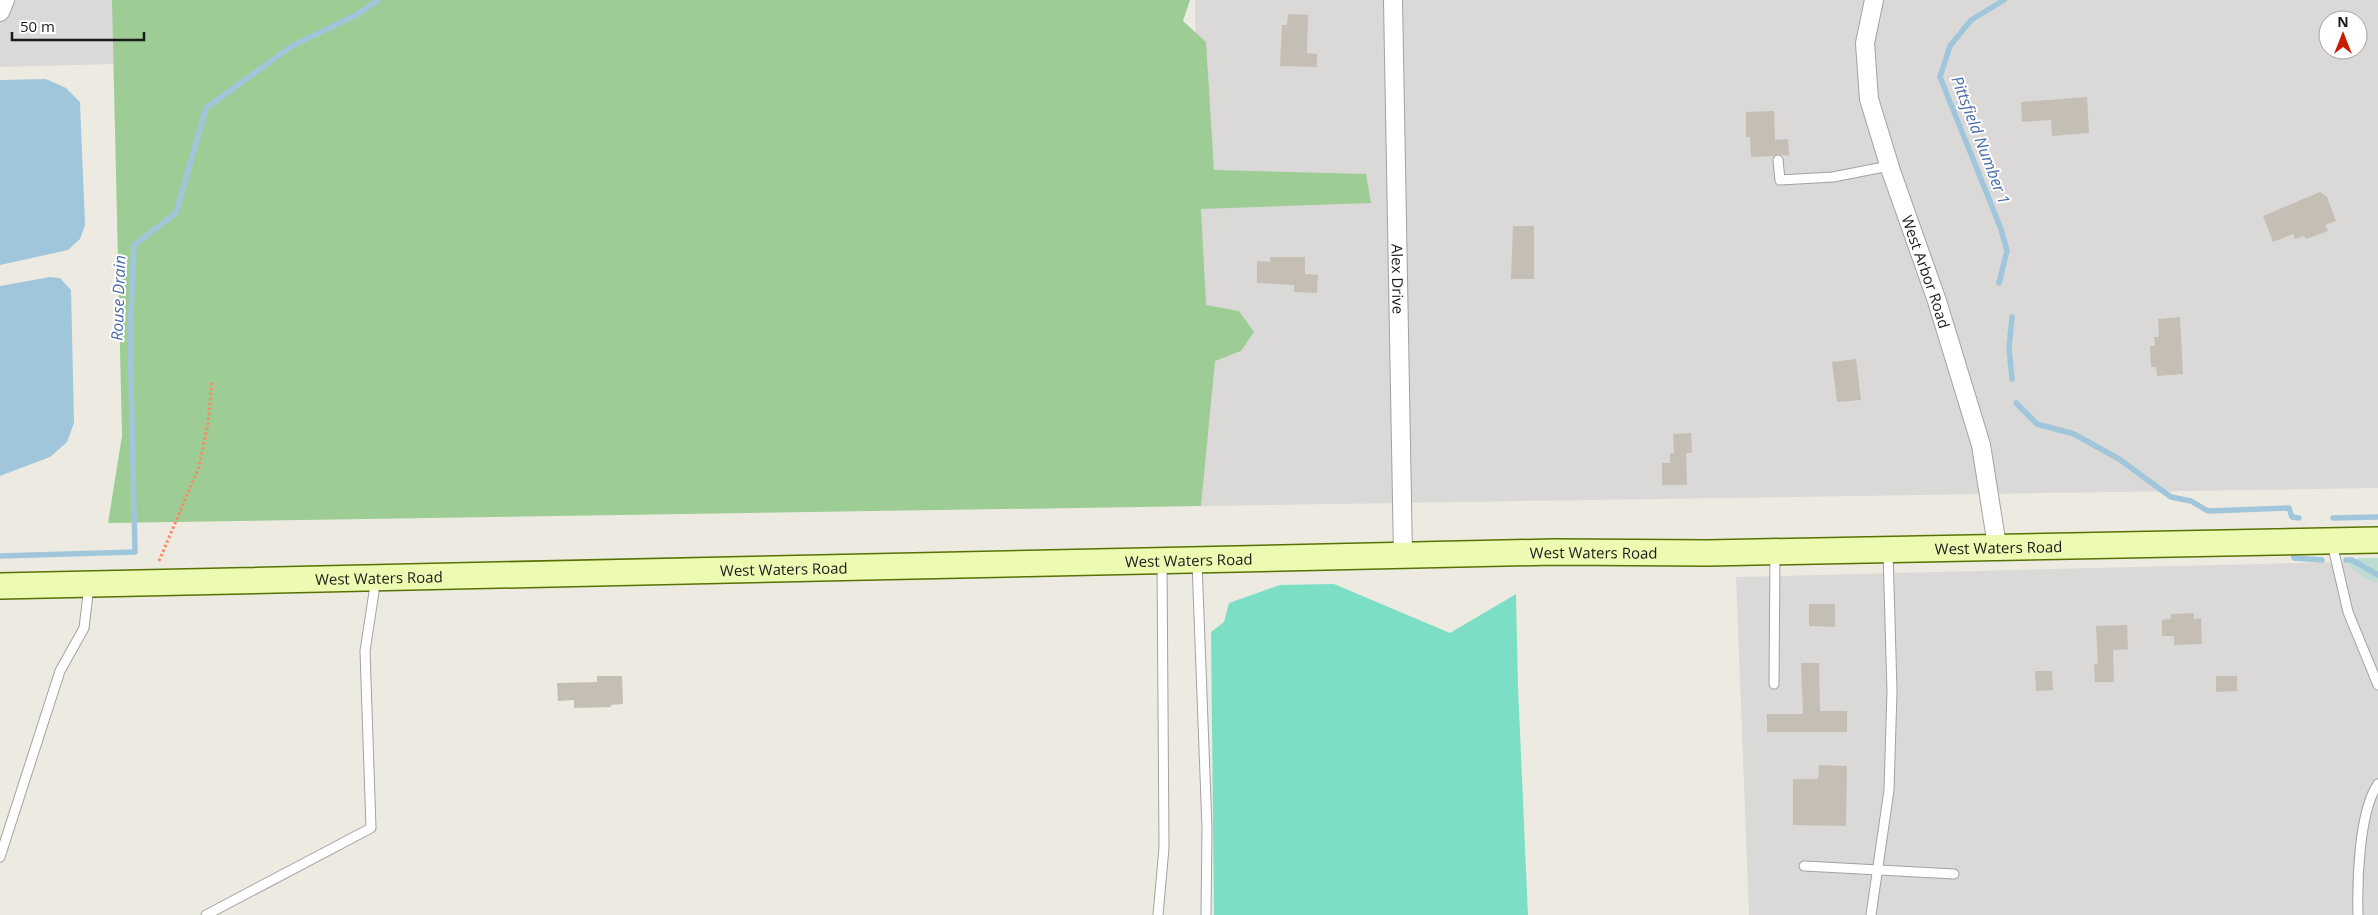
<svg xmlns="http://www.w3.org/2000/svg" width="2378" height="915" viewBox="0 0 2378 915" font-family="'Open Sans',sans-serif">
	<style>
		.residential { fill: #dad9d8; fill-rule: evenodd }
		.forest { fill: #9dcd95 }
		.wetland { fill: #bddcd2 }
		.pitch { fill: #7ddec6 }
		.water { fill: #a0c6dc }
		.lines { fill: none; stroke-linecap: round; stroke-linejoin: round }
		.stream { stroke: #a0c6dc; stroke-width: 5.5 }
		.building { fill: #c5beb4 }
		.lane-casing { stroke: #a2a2a2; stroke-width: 11 }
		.street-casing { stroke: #a2a2a2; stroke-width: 20 }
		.secondary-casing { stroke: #567203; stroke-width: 28 }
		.path { stroke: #fb8964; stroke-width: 3; stroke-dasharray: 2.5 2.5; stroke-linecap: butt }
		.lane { stroke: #fff; stroke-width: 9 }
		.street { stroke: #fff; stroke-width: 18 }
		.secondary { stroke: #ecfab2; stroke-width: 25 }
		.labels { text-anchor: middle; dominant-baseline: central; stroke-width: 4; stroke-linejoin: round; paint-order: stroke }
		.street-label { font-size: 15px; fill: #1b1b1b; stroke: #fff }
		.water-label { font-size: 16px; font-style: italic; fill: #486bab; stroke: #fff }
	</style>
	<rect width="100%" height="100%" fill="#edebe1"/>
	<path class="residential" d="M0,0h113l1,64 -114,3z
		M1195,0h1183v488l-1177,18zM2328,20h30v30h-30z
		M2378,561v354h-629l-13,-338z"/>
	<path class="forest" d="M112,0h1078l-7,21 23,21 8,128 152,4 5,29 -170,6 5,96 33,6 15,21 -13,19 -26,10 -14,145 -1093,17 14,-87z"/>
	<path class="wetland" d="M2359,558h19v25l-13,-5 -16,-12v-4z"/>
	<path class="pitch" d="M1334,584l116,49 66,-39 2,93 10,228h-314l-3,-283 13,-10 5,-19 51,-18z"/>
	<path class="water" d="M46,79l20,9 14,14 5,123 -5,14 -12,11 -68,15v-185z
		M50,277l10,1 11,12 3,133 -7,19 -17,15 -50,19v-190z"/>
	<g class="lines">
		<path class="stream" d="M1999,283l8,-32 -6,-22 -61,-152 10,-31 21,-26 33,-20
			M2012,317l-3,31 3,31
			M2016,403l21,21 37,10 45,25 52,38 20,4 17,10 81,-3 3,9 7,1
			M2333,518l45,-1
			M2293,555l1,3 28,2
			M0,556l135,-4 -5,-217 4,-90 42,-32 30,-105 86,-62 66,-32 20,-14
			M2346,560h6l26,15"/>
	</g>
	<path class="building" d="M1288,14l20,1 -1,38 10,1v13l-37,-1 2,-41h5z
		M2087,97l2,36 -37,3 -1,-16 -29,2 -1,-20z
		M1774,111l1,29 13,-1 1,17 -11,-2 -5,2 -22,1 -1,-20h-4v-25z
		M2320,192l7,5 9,24 -11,4 3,6 -22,8 -2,-3 -9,3 -2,-5 -20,8 -10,-26z
		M1513,226h21v53h-23z
		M1270,257h35v17l13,1 -1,18 -23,-1v-7l-37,-2v-22l13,1z
		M2180,317l3,57 -26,2 -1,-9h-5l-1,-21h5l-1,-9h5l-1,-18z
		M1856,359l5,41 -24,2 -5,-40z
		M1691,433l1,20h-18l-1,-19z
		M1670,453h16l1,32h-25v-22h8z
		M1809,604h26v23l-26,-1z
		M2194,613v6l7,-1 1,26 -28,1v-9h-12v-16l9,-1v-5z
		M2127,625l1,24 -15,1 1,32h-19l-1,-18h4l-2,-38z
		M1801,663h18l1,48h27v21h-80v-18h36z
		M2035,671h17l1,19 -17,1z
		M597,676h25l1,28 -12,1v2l-37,1v-8l-16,1 -1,-18 40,-1z
		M2216,676h21v15l-21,1z
		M1819,765l28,1 -1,60 -53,-1v-46h25z"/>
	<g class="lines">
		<defs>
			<path id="lane" d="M1778,160l2,20 53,-3 56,-11
				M2332,543l16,69 30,73
				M1197,562l10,266 -1,87
				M1774,684l1,-130
				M0,857l60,-186 24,-43 5,-42
				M1804,866l150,8
				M206,915l165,-87 -6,-177 9,-59v-13
				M1158,915l6,-67 -2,-285
				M1871,915l18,-125 3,-99 -4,-140
				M2358,915c-1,-34 1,-104 20,-131"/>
			<g id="street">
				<path id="s1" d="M1393,0l10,557"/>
				<path id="s2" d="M1874,0l-9,43 4,56 22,72 46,130 44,144 16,101"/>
				<path d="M0,12l5,-12"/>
			</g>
			<g id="secondary">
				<path id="s3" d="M0,586l1553,-34 155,1 670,-13"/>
			</g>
		</defs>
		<use href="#lane" class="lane-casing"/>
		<use href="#street" class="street-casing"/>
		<use href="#secondary" class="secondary-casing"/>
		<path class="path" d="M159,561l40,-94 9,-44 4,-41"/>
		<use href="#lane" class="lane"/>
		<use href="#street" class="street"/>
		<use href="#secondary" class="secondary"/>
	</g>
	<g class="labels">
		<g class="street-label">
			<text stroke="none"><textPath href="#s2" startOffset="282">West Arbor Road</textPath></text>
			<text stroke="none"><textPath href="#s1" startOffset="279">Alex Drive</textPath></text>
			<text stroke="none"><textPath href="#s3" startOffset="1999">West Waters Road</textPath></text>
			<text stroke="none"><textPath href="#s3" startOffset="1594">West Waters Road</textPath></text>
			<text stroke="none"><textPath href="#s3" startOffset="1189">West Waters Road</textPath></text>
			<text stroke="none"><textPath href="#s3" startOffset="784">West Waters Road</textPath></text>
			<text stroke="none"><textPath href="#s3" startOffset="379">West Waters Road</textPath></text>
		</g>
		<g class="water-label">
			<text transform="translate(1981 140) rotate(69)">Pittsfield Number 1</text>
			<text transform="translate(118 298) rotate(-88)">Rouse Drain</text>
		</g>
	</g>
	<g transform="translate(2343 35)"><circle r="24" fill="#ffffff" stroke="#a4a4a4"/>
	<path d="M0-4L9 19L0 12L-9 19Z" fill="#c71c00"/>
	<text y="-8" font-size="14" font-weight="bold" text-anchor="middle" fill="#1b1b1b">N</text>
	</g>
	<path d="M12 32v8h132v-8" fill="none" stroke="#1b1b1b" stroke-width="2.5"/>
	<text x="20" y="32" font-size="15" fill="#1b1b1b" stroke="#ffffff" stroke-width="4" paint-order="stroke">50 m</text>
</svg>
